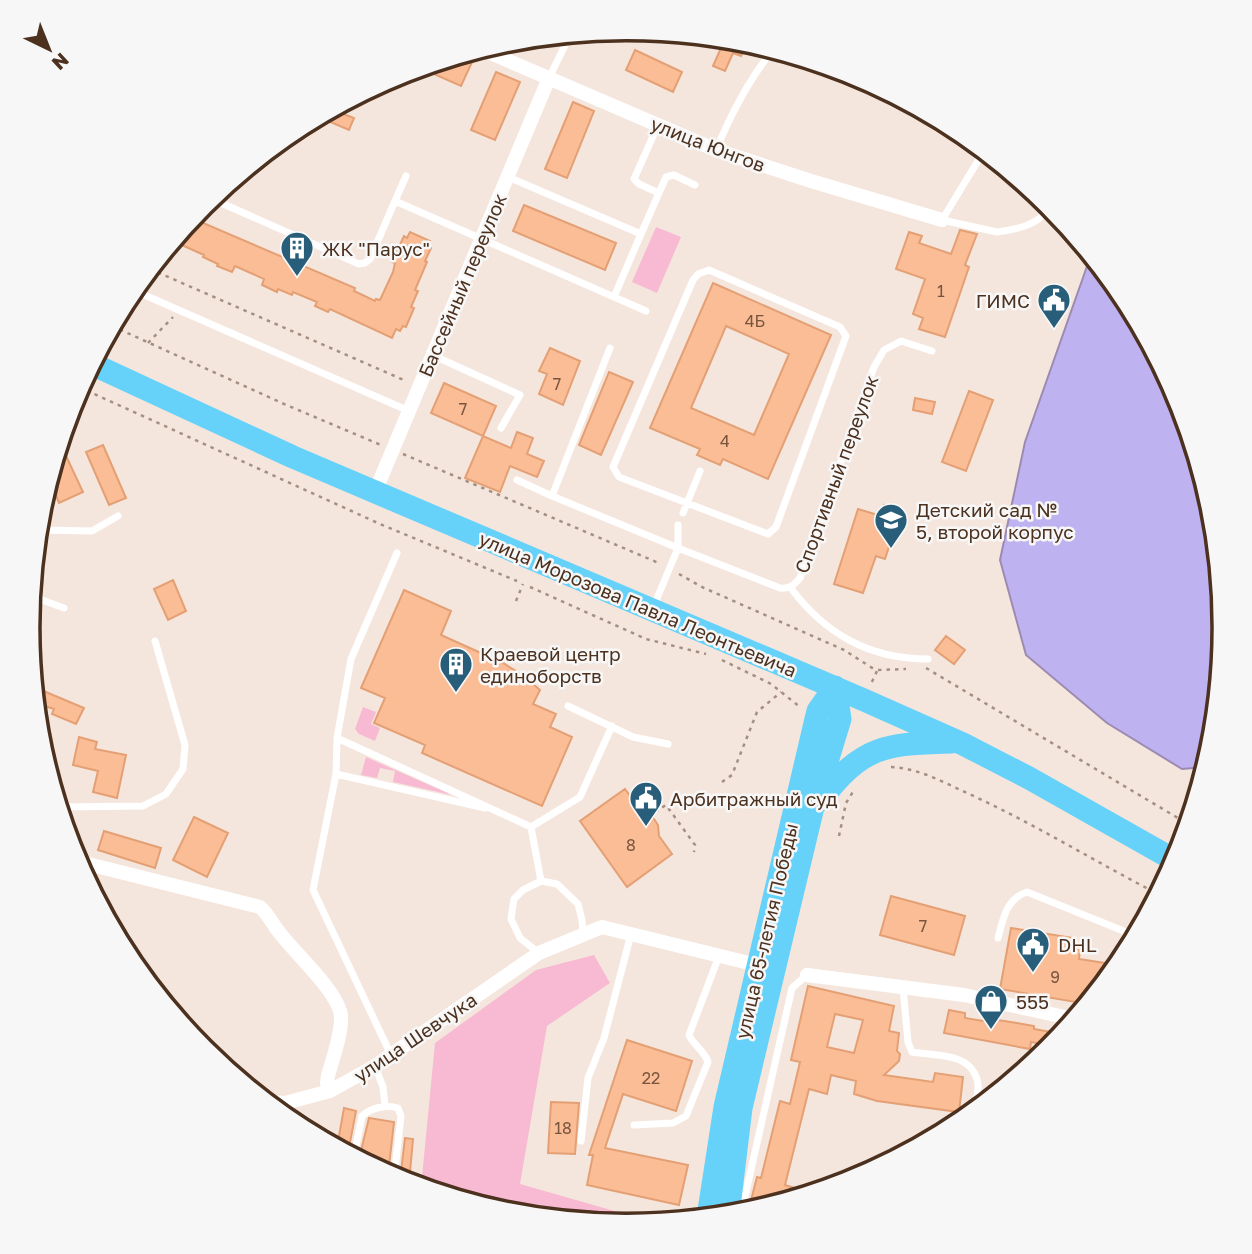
<svg xmlns="http://www.w3.org/2000/svg" width="1252" height="1254" viewBox="0 0 1252 1254" font-family="'Golos Text',sans-serif">
	<style>
		.green { fill: #f7bad2 }
		.water { fill: #beb2f0; stroke: #9c8bb1; stroke-width: 2 }
		.building { fill: #fabd96; stroke: #e4a074; stroke-width: 2; fill-rule: evenodd }
		.lines { fill: none; stroke-linecap: round; stroke-linejoin: round }
		.path { stroke: #a58f82; stroke-width: 2.5; stroke-dasharray: 3.5 5; stroke-linecap: butt }
		.lane { stroke: #fff; stroke-width: 7 }
		.street { stroke: #fff; stroke-width: 14 }
		.primary { stroke: #67d2f9; stroke-width: 23 }
		.labels { text-anchor: middle; dominant-baseline: central; stroke-width: 5; stroke-linejoin: round; paint-order: stroke }
		.number-label { font-size: 16px; fill: #78543d }
		.street-label { font-size: 19px; fill: #4d311f; stroke: #f7f7f7 }
		.poi-label { font-size: 19px; fill: #4d311f; stroke: #f7f7f7; text-anchor: start }
		.rim { fill: none; stroke: #4d311f; stroke-width: 3.5 }
	</style>
	<rect width="100%" height="100%" fill="#f5e6dd"/>
	<path class="green" d="M656,227l25,10 -24,56 -25,-11z
		M363,707l13,5 -5,12 9,4 -5,13 -16,-7 -4,-5z
		M366,757l86,38 -59,-13 2,-11 -15,-3 -3,10 -16,-3z
		M594,955l16,28 -63,43 -27,158 133,38 -27,3 -117,-12 -88,-26 14,-144 101,-73z"/>
	<path class="water" d="M1091,255l32,40 56,104 34,112 11,116 -12,117 -7,23 -23,2 -75,-46 -81,-68 -26,-95 25,-118z"/>
	<path class="building" d="M701,36l42,5 5,1 -7,14 -8,-3 -8,18 -12,-5 8,-18 -20,-10z
		M635,50l47,22 -9,20 -47,-22z
		M461,55l12,5 -12,26 -41,-18z
		M496,72l24,10 -25,58 -24,-10z
		M573,102l21,9 -27,67 -22,-9z
		M333,110l21,8 -5,12 -21,-9z
		M524,205l92,38 -11,27 -92,-39z
		M194,215l10,4 -1,4 152,65 -1,3 21,10 1,-2 4,1 13,-28 2,-9 -3,-1 12,-26 3,2 3,-6 20,9 -2,5 3,2 -6,13 2,1 -12,28 3,1 -7,16 3,1 -8,19 -3,-1 -3,5 -4,-2 -4,9 -62,-29 -2,3 -13,-6 2,-4 -24,-10 -1,3 -14,-6 -1,3 -15,-7 2,-6 -29,-13 -3,6 -15,-6 1,-2 -15,-7 1,-2 -31,-14z
		M960,230l17,4 -12,31 4,2 -24,70 -26,-8 4,-11 -10,-4 12,-35 -29,-10 13,-37 13,4 -3,7 32,11z
		M713,283l118,52 -63,144 -45,-20 -3,6 -23,-10 3,-6 -50,-21zM726,326l63,28 -35,81 -63,-27z
		M550,348l30,13 -17,44 -24,-11 8,-20 -8,-3z
		M609,372l24,10 -32,73 -22,-10z
		M444,383l52,23 -13,30 -52,-23z
		M969,391l24,9 -27,71 -24,-9z
		M915,398l20,4 -3,12 -19,-4z
		M517,432l16,6 -6,16 17,7 -7,16 -27,-11 -10,26 -35,-14 18,-42 28,12z
		M60,443l23,49 -24,11 -10,-24z
		M103,445l23,53 -17,7 -23,-53z
		M884,505l17,5 -16,49 -9,-3 -13,37 -29,-9 24,-75 23,7z
		M173,580l13,31 -18,9 -14,-31z
		M404,590l47,21 -10,24 62,28 21,13 16,14 -7,14 23,10 -6,13 22,10 -30,69 -120,-53 3,-8 -51,-22 11,-25 -24,-10z
		M946,636l19,14 -11,14 -19,-14z
		M34,687l50,21 -8,16 -24,-10 2,-5 -19,-6z
		M79,737l18,5 -2,7 31,6 -9,43 -24,-6 5,-21 -25,-6z
		M625,789l15,20 10,4 8,12 1,11 13,18 -45,33 -47,-66z
		M194,817l34,16 -21,44 -34,-17z
		M104,831l57,17 -6,20 -57,-18z
		M891,896l74,20 -11,39 -74,-20z
		M1011,928l62,10 -2,10 9,2 -1,9 39,6 -31,39 -87,-15z
		M808,986l86,20 -5,25 10,2 -2,18 3,3 -1,7 -15,14 49,7 2,-9 28,4 -4,35 -82,-11 -23,-7 2,-13 -25,-6 -4,19 -18,-5 -24,96 26,8 -63,19 9,-35 4,1 19,-77 10,3 10,-42 -9,-2zM835,1014l28,6 -9,33 -27,-6z
		M949,1010l16,3v5l18,3 2,-3 32,5 17,3v3l28,5 -10,12 -21,-4 -1,7 -86,-16z
		M627,1040l65,21 -16,50 -53,-17 -18,54 83,17 -9,40 -92,-20 6,-30h-4z
		M551,1102l28,1 -4,51 -27,-1z
		M344,1108l12,3 -8,42 -11,-6z
		M369,1118l25,4 -6,53 -29,-16z
		M405,1138l8,1 -4,44 -9,-3z"/>
	<g class="lines">
		<path class="path" d="M150,269l256,112
			M112,326l172,78 97,41
			M148,343l25,-26
			M79,387l301,137 137,57
			M403,454l258,110
			M679,574l23,13 142,63 33,21 -6,13
			M530,587l116,52 60,15
			M516,601l7,-17
			M722,660l49,24 29,23
			M926,668l262,156
			M878,670l28,-1
			M891,767c27,1 52,15 76,26 66,30 127,68 191,101
			M722,782l10,-7 25,-63 24,-20
			M655,812l11,-7 29,40 -1,7
			M839,836l7,-33 8,-13"/>
		<path class="lane" d="M549,78l21,-43
			M658,125l-24,54 5,5 20,9
			M716,150c15,-36 32,-70 57,-100
			M984,151l-42,69 55,12c19,-2 44,-8 53,-26
			M508,177l133,57 -27,63
			M210,198l149,66 6,-1 5,-4 25,-58 251,110
			M395,201l11,-25
			M641,234l25,-57 8,-2 21,10
			M709,270l131,57 6,9 -70,191 -8,7 -149,-57 -6,-10 80,-187 5,-6z
			M133,290l276,121
			M610,348l-58,148 126,52v-23
			M432,355l88,40 -19,33
			M517,480l35,16
			M683,513l17,-42
			M38,530l54,1 26,-15
			M790,587c35,47 79,72 138,72
			M31,596l33,12
			M653,608l25,-60 102,40c10,1 14,-3 20,-10l74,-211 10,-17 17,-9 31,10
			M568,706l65,31 35,7
			M337,738l194,89 10,54
			M41,748v-23
			M336,774l149,34
			M59,807l84,-1 23,-12 17,-25 2,-24 -30,-104
			M531,827l49,-30 32,-71
			M998,938c5,-19 8,-39 29,-46l109,44
			M539,953l-19,-15 -9,-19 3,-20 9,-9 18,-9 16,3 21,20 4,16 1,14
			M903,988l5,54 4,10c25,4 61,0 66,32 1,8 -3,19 -5,28
			M391,1055l-78,-165 23,-116 1,-36 14,-79 46,-106
			M375,1066l8,21 2,19
			M634,1125l39,-2 13,-7 22,-54c-4,-12 -14,-16 -19,-27l30,-79
			M581,1141l7,-63 16,-40 27,-104
			M354,1156l8,-40c9,-8 24,-12 36,-8l3,8 -7,62
			M741,1214l51,-226 15,-13"/>
		<path class="street" d="M481,49l235,101 95,31 131,39
			M375,492l174,-414
			M76,861l184,46c7,6 11,14 16,21 16,23 56,57 64,83 5,15 -8,49 -12,65l-1,7 3,8 45,-25 164,-113 63,-26 155,38
			M807,975l157,20 110,24
			M267,1102l18,1 45,-12"/>
		<path class="primary" d="M92,364l201,93 571,243 99,44 66,34 147,83
			M821,800c41,-55 65,-56 130,-58
			M728,1215l13,-107 71,-297 28,-92 -5,-32
			M708,1217l17,-110 91,-388 2,-8 17,-24"/>
	</g>
	<defs>
		<symbol id="building-pin" viewBox="-11 -11 22 30"><path d="M0 17L-7.5 6A9.5 9.5 0 1 1 7.5 6Z" fill="#285e79" stroke="#f7f7f7"/><path d="M-4-6H4V6H1V3H-1V6H-4ZM-2.5-4.3h1.7v1.8h-1.7ZM.8-4.3h1.7v1.8H.8ZM-2.5-1h1.7V.8h-1.7ZM.8-1h1.7V.8H.8Z" fill="#fff"/></symbol>
		<symbol id="civic-pin" viewBox="-11 -11 22 30"><path d="M0 17L-7.5 6A9.5 9.5 0 1 1 7.5 6Z" fill="#285e79" stroke="#f7f7f7"/><path d="M-.6-6.5H3V-4.5H.6V-3L4-1V1h2V6H-6V1h2V-1L-.6-3ZM-1.2 2.5V6h2.4V2.5Z" fill="#fff"/></symbol>
		<symbol id="school-pin" viewBox="-11 -11 22 30"><path d="M0 17L-7.5 6A9.5 9.5 0 1 1 7.5 6Z" fill="#285e79" stroke="#f7f7f7"/><path d="M0-5L7-2L0 1L-7-2ZM-4 1L0 2.5L4 1V4Q0 6-4 4Z" fill="#fff"/></symbol>
		<symbol id="shop-pin" viewBox="-11 -11 22 30"><path d="M0 17L-7.5 6A9.5 9.5 0 1 1 7.5 6Z" fill="#285e79" stroke="#f7f7f7"/><path d="M-5-2.5h2.3a2.7 3.5 0 0 1 5.4 0H5L5.5 6h-11ZM-1.5-2.5h3a1.5 2.3 0 0 0-3 0Z" fill="#fff"/></symbol>
	</defs>
	<g fill-rule="evenodd">
		<use href="#building-pin" x="278" y="229" width="38" height="52"/>
		<use href="#civic-pin" x="1035" y="281" width="38" height="52"/>
		<use href="#school-pin" x="872" y="501" width="38" height="52"/>
		<use href="#building-pin" x="437" y="645" width="38" height="52"/>
		<use href="#civic-pin" x="627" y="779" width="38" height="52"/>
		<use href="#civic-pin" x="1014" y="925" width="38" height="52"/>
		<use href="#shop-pin" x="972" y="982" width="38" height="52"/>
	</g>
	<g class="labels">
		<g class="number-label">
			<text x="941" y="291">1</text>
			<text x="755" y="321">4Б</text>
			<text x="557" y="384">7</text>
			<text x="463" y="409">7</text>
			<text x="725" y="441">4</text>
			<text x="631" y="845">8</text>
			<text x="923" y="926">7</text>
			<text x="1055" y="977">9</text>
			<text x="651" y="1078">22</text>
			<text x="563" y="1128">18</text>
		</g>
		<g class="street-label">
			<text transform="translate(708 144) rotate(21)">улица Юнгов</text>
			<text transform="translate(462 285) rotate(-67)">Бассейный переулок</text>
			<text transform="translate(836 474) rotate(-70)">Спортивный переулок</text>
			<text transform="translate(638 604) rotate(23)">улица Морозова Павла Леонтьевича</text>
			<text transform="translate(766 931) rotate(-77)">улица 65-летия Победы</text>
			<text transform="translate(415 1037) rotate(-34)">улица Шевчука</text>
		</g>
		<g class="poi-label">
			<text x="322" y="248">ЖК "Парус"</text>
			<text x="1030" y="300" text-anchor="end">ГИМС</text>
			<text x="916" y="509">Детский сад №<tspan x="916" dy="22">5, второй корпус</tspan></text>
			<text x="480" y="653">Краевой центр<tspan x="480" dy="22">единоборств</tspan></text>
			<text x="670" y="798">Арбитражный суд</text>
			<text x="1058" y="944">DHL</text>
			<text x="1016" y="1001">555</text>
		</g>
	</g>
	<path d="M0 0H1252V1254H0ZM40 627a586 586 0 1 1 1172 0a586 586 0 1 1-1172 0Z" fill="#f7f7f7" fill-rule="evenodd"/>
	<path class="rim" d="M40 627a586 586 0 1 1 1172 0a586 586 0 1 1-1172 0Z"/>
	<g transform="translate(49 49) rotate(137)" stroke="#f7f7f7" stroke-width="5" paint-order="stroke">
	<path d="M0-5L12 26L0 18L-12 26Z" fill="#4d311f"/>
	<text y="-10" font-size="19" font-weight="bold" text-anchor="middle" fill="#4d311f">N</text>
	</g>
</svg>
